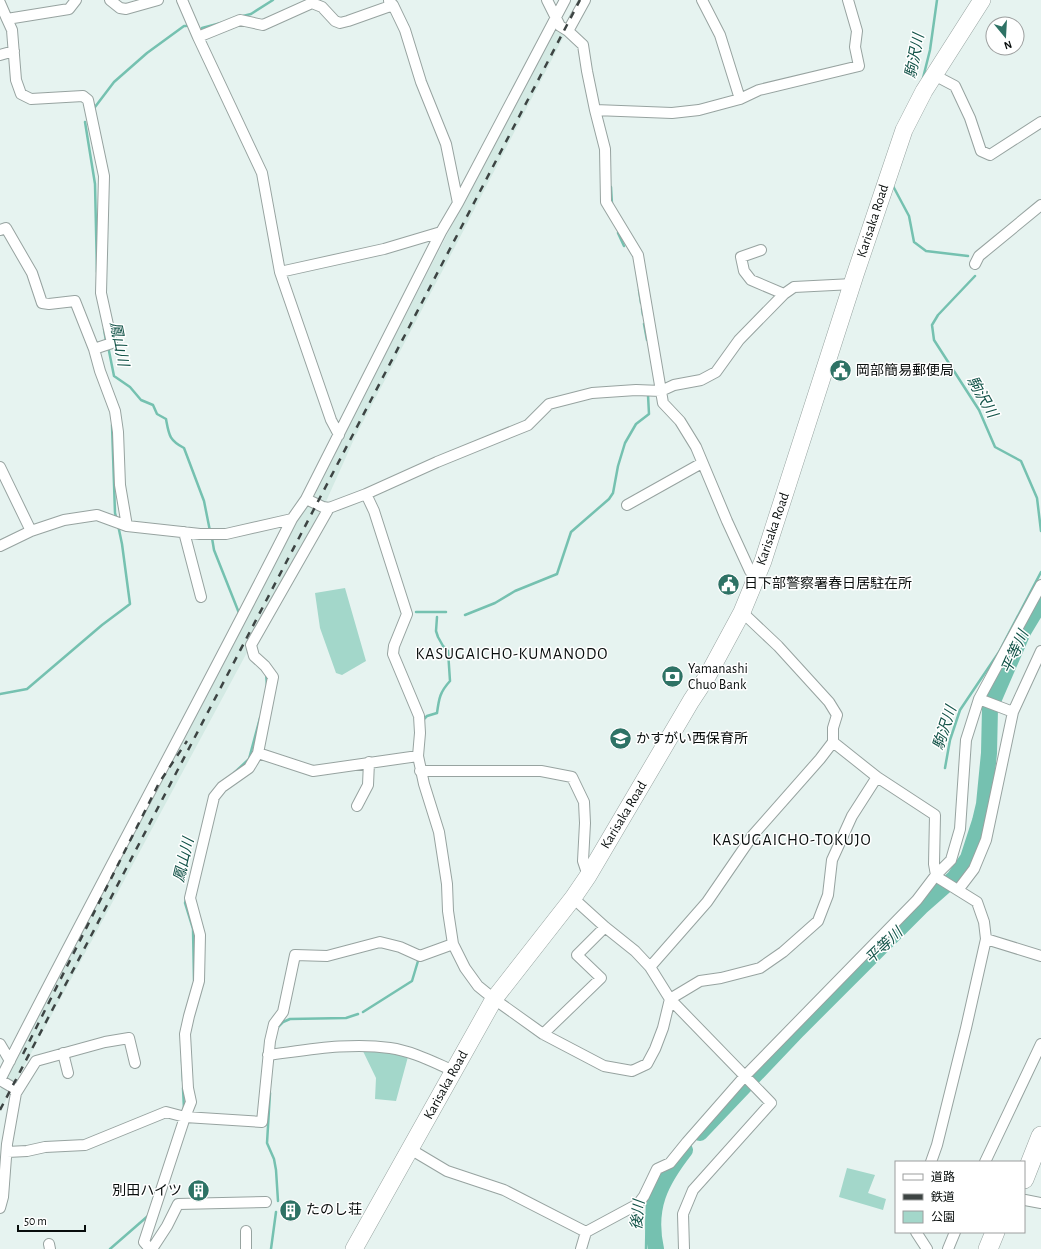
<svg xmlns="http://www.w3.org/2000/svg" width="1041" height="1249" viewBox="0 0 1041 1249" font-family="'Alegreya Sans','Noto Sans JP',sans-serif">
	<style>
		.built { fill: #d4eae4 }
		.green { fill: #a3d7ca }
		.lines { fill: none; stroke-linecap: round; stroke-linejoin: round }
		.stream { stroke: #75c1b0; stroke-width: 2.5 }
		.river { stroke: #75c1b0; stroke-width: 16 }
		.minor-casing { stroke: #97a3a0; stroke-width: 12 }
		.trunk-casing { stroke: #97a3a0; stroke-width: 18 }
		.motorway-casing { stroke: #97a3a0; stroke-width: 20 }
		.minor { stroke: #fff; stroke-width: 10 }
		.trunk { stroke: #fff; stroke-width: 17 }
		.motorway { stroke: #fff; stroke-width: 19 }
		.rail { stroke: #3d4443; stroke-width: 2.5; stroke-dasharray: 7 7; stroke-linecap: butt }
		.labels { text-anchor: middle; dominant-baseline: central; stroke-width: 3; stroke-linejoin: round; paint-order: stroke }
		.street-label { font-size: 14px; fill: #080d0c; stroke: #fff }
		.poi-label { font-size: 14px; fill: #080d0c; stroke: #fff; text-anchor: start }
		.water-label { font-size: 15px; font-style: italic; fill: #125348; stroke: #fff }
		.quarter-label { font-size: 16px; letter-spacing: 1px; fill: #080d0c; stroke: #fff }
	</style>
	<rect width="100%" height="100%" fill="#e6f3f0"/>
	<path class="built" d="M556,24l9,10 -108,209 -102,194 -31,69 -73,139 -251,466v-21l161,-319 83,-156 68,-119z"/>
	<path class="green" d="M345,588l21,73 -24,14 -6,-2 -16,-45 -5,-35z
		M360,1045l49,8 -13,48 -21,-2 1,-21z
		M847,1168l28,7 -7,18 18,6 -3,11 -44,-13z"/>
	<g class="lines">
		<path class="stream" d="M243,16l8,-2 22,-14
			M202,28l19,-5
			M923,78l7,-28 7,-50
			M95,107l19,-25 33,-29 37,-27h2
			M85,122l10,62 2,88
			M893,186l16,30 5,26 12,9 42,5
			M611,187l1,17
			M618,233l6,13
			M975,276l-37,39 -6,10 2,15 45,70 16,37 26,14 16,37 4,33
			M639,290l2,13
			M642,309l1,6
			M644,324l3,16
			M104,329l2,12
			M108,346l6,30 16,11 11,13 12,5 4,9 9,5c3,16 3,21 18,29l20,53 6,30
			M112,425l3,88 2,7
			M212,538l2,12 25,63
			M416,612h30
			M465,615l30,-12 20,-12 42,-17 14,-42 38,-33 4,-6 5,-27 7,-23 11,-19 13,-10 -1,-19
			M266,673l1,13
			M0,694l27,-5 75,-64 28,-21 -8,-60 -4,-19
			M423,720l4,-4 10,-3c2,-15 3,-21 13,-32l-2,-30 -5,-5 -5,-9 -2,-6 1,-14
			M945,768l5,-28 10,-30 39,-58 42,-80
			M234,773l15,-14 11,-41
			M186,899l-1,4 8,26 1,51
			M363,1012l49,-31 6,-20
			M278,1027l5,-5 7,-3 56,-1 12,-4
			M182,1060l1,21
			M183,1088l1,21
			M270,1093l-3,50 7,16 2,11 2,31
			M656,1182l6,-10 5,-2
			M110,1249l39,-34
			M271,1249l5,-37
			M646,1249l1,-47 7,-15"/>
		<path class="river" d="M700,1133l98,-103 123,-123 33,-29 14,-20 12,-37 4,-17 5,-51 1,-45 33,-76 18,-30
			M656,1249c-9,-41 4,-67 29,-99"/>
		<defs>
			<path id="minor" d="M76,0l-7,9 -62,10 5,11 4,50 5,14 10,5 52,-3 5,4 16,76 -3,117 11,50 -18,6
				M110,0l10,8 6,1 32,-9
				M182,0l16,37 42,-17 23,5 49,-22 10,4 13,14 5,2 8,-2 45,-16
				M547,0l13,26 8,5 15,14 4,26 8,39 10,39 1,53 32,53 25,148 17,18 16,26 31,74 23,50 6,8
				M702,0l18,35 20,64
				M389,1l4,4 12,25 16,52 25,62 12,59
				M0,3l7,16
				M568,31l17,-31
				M198,37l64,136 18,99 51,148 8,15
				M0,55l14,-4
				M934,75l21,11 15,32 11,33 9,4 51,-33
				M595,110l77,3 27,-3 41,-11 19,-9 100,-24 -4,-19 2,-16 -9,-31
				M0,230l6,-2 26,45 10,30 7,1 26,-3 19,48 6,22 15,40 3,21 2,53 7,41
				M761,250l-20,7 3,14 7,9 33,14
				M975,264l4,-8 62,-51
				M280,272l104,-23 57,-17
				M0,467l31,64
				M366,494l8,17 33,103 -13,32 -1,8 26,62 1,17 -2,23 6,28 15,48 8,52 1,27 5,33 12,24 13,18 16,13 49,35 61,32 28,5 15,-7 8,-15 8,-21 7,-29 30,-18 21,-3 39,-10 23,-16 35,-31 10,-26 4,-35 20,-44 25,-39
				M306,499l17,8 6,1 37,-14 71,-32 91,-37 21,-21 43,-11 44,-3 25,1 13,-6 27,-5 15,-8 23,-32 45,-46 10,-7 59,-3
				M627,505l75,-42
				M184,532l17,65
				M0,546l31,-15 33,-11 33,-5 30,11 73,8h26l66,-15 14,-20 135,-267 17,-29 107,-203
				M979,699l34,13
				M833,742l44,35 58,38 -1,49 2,11 4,4 37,23 7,20 2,17 -20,89 -29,117 -6,17
				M258,753l55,18 105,-15
				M420,771h121l31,6 12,25 1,21 -2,38 5,15
				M357,806l11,-21 1,-23
				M958,890l16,-21 12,-29 27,-128 28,-61
				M573,898l32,29 30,24 15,16 20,32 101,104 -78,87 -10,24 1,35
				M986,939l55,17
				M650,967l57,-65 46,-67 67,-76 13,-17v-14l4,-13 -8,-13 -51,-56 -36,-34
				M543,1034l58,-56 -24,-23 28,-28
				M0,1044l10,17
				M63,1053l5,20
				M268,1055c40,-5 82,-13 122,-7 22,3 43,14 64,23
				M0,1080c95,-188 197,-373 292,-561
				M16,1093l20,-32 69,-19 24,-4 6,25
				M410,1149l37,22 57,19 82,42
				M7,1152l20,-1 18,-4 40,-2 81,-33 19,5 77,5 8,-81 4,-17 9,-12 12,-57 32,1 53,-14 20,5 20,9 33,-12
				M985,1162l56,-118
				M1025,1200l16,3
				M0,1208l3,-11 4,-53 9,-51 -4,-6 -12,-7
				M246,1231v18
				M916,1232l11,17
				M49,1244l1,5
				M150,1249l-6,-7 41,-125 6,-15 -3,-14 -3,-54 4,-18 10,-35 1,-46 -10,-37 24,-101 8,-10 27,-19 9,-15 15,-76 -8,-11 -11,-10 -3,-11 78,-137
				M152,1249l15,-23 11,-22 88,-2
				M581,1249l5,-17 52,-28 6,-8 13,-27 13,-6 17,-21 57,-65 173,-177 19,-25 15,-15 9,-31 6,-89 13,-41 62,-114
				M948,1249l7,-17"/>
			<path id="trunk" d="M354,1249l140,-250 79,-101 15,-22 103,-175 17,-26 34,-63 21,-51 92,-286 49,-145 20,-39 58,-91"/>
			<path id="motorway" d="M1024,1179l17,-43
				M988,1249l7,-17"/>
		</defs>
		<use href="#minor" class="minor-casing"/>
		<use href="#trunk" class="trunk-casing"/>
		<use href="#motorway" class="motorway-casing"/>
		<use href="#minor" class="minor"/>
		<use href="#trunk" class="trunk"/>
		<use href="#motorway" class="motorway"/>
		<path class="rail" d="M23,1054l136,-271 28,-42
			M0,1110l580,-1110"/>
	</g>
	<defs>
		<symbol id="civic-disc" viewBox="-11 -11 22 22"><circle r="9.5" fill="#2e7265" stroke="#fff"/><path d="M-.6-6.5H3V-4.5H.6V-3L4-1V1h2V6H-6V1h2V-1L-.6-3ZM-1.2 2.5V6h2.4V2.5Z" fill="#fff"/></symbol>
		<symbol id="bank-disc" viewBox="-11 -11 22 22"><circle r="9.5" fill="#2e7265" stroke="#fff"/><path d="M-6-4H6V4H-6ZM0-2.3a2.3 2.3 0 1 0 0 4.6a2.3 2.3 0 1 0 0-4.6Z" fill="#fff"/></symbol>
		<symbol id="school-disc" viewBox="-11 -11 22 22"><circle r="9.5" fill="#2e7265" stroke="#fff"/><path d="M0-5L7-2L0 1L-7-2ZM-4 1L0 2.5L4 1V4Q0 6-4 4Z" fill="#fff"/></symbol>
		<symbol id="building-disc" viewBox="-11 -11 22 22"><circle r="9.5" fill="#2e7265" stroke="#fff"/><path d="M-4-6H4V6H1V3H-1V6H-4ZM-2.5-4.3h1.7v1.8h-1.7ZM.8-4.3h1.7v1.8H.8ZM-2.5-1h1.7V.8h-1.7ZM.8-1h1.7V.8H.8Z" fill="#fff"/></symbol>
	</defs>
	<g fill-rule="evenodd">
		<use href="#civic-disc" x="828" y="358" width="25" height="25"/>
		<use href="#civic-disc" x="716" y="572" width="25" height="25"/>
		<use href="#bank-disc" x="660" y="664" width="25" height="25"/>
		<use href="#school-disc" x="608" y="726" width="25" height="25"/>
		<use href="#building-disc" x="186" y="1178" width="25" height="25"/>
		<use href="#building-disc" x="278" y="1198" width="25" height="25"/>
	</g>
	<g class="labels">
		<g class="street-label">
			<text transform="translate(873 221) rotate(-72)">Karisaka Road</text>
			<text transform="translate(773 529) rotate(-71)">Karisaka Road</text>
			<text transform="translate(624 815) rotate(-59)">Karisaka Road</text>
			<text transform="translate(446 1085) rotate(-61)">Karisaka Road</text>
		</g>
		<g class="poi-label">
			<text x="856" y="371">岡部簡易郵便局</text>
			<text x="744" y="584">日下部警察署春日居駐在所</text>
			<text x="688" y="669">Yamanashi<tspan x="688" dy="16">Chuo Bank</tspan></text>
			<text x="636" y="739">かすがい西保育所</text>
			<text x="182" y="1191" text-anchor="end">別田ハイツ</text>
			<text x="306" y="1210">たのし荘</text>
		</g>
		<g class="water-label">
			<text transform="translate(915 56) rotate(-79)">駒沢川</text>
			<text transform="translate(119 344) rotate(79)">鳳山川</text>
			<text transform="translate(982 397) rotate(60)">駒沢川</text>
			<text transform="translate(1015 652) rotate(-66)">平等川</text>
			<text transform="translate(945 728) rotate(-72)">駒沢川</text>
			<text transform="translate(184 860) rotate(-77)">鳳山川</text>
			<text transform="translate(884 946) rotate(-44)">平等川</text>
			<text transform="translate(638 1215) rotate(-84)">後川</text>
		</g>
		<g class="quarter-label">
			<text x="512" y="654">KASUGAICHO-KUMANODO</text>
			<text x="792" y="840">KASUGAICHO-TOKUJO</text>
		</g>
	</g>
	<rect x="895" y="1161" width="130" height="72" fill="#ffffff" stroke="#9c9e9e"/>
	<rect x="903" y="1174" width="20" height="6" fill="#ffffff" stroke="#9c9e9e"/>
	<text x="931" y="1181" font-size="12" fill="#080d0c">道路</text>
	<rect x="903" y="1194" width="20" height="6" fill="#3d4443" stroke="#9c9e9e"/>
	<text x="931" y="1201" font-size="12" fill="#080d0c">鉄道</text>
	<rect x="903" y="1211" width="20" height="12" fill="#a3d7ca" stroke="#9c9e9e"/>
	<text x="931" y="1221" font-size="12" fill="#080d0c">公園</text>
	<g transform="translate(1005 36) rotate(162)"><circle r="19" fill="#ffffff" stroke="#9c9e9e"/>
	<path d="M0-3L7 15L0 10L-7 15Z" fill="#2e7265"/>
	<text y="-6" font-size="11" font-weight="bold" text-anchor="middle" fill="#080d0c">N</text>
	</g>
	<path d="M18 1225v6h67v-6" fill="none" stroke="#080d0c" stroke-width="2"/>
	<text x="24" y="1225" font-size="12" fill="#080d0c" stroke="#ffffff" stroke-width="3" paint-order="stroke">50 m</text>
</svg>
